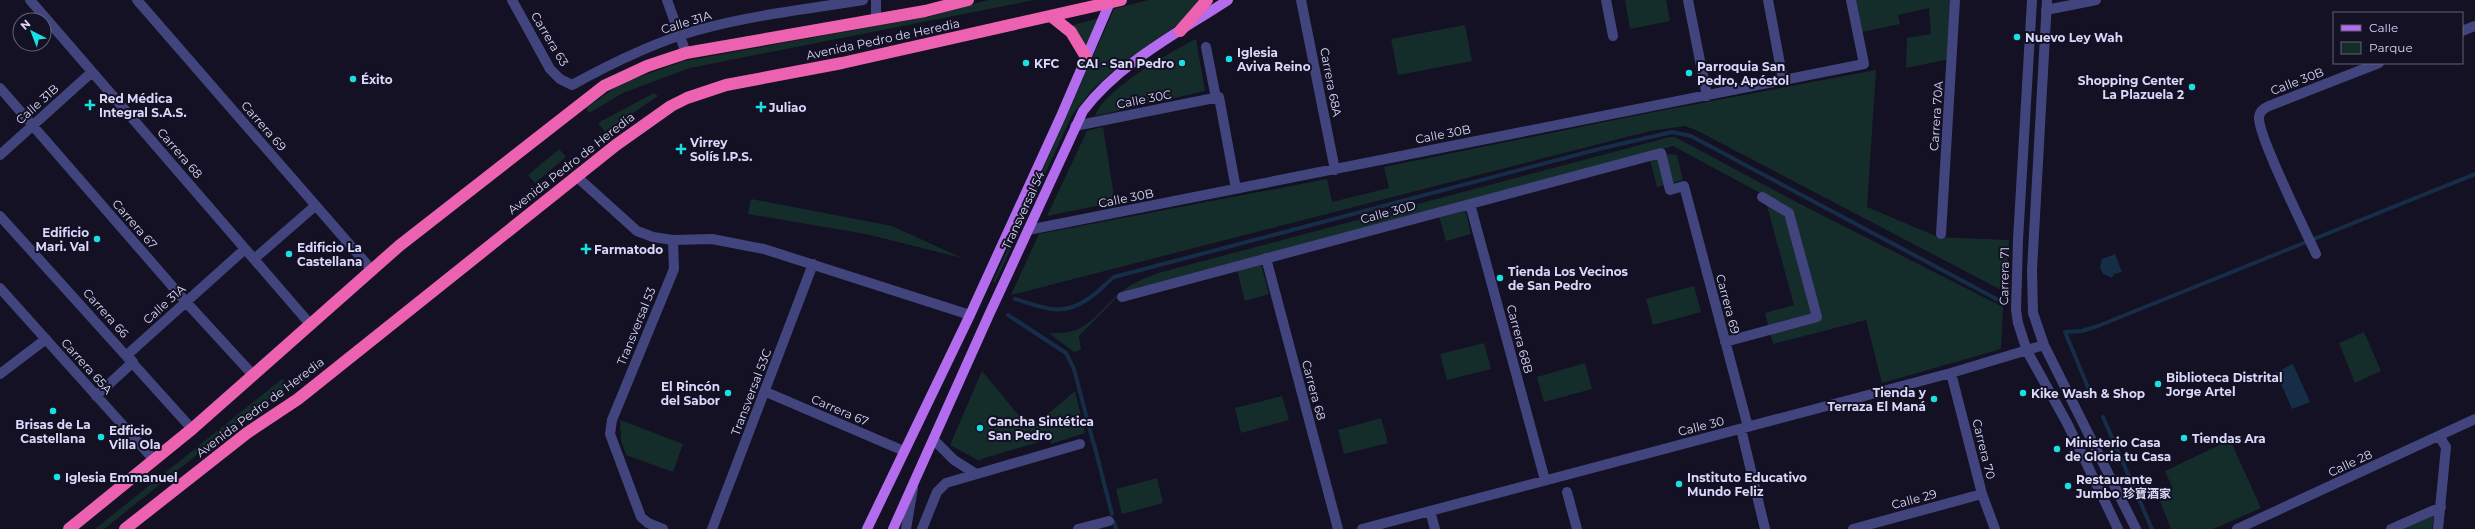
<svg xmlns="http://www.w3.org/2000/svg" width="2475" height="529" viewBox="0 0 2475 529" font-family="Montserrat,'Noto Sans SC',sans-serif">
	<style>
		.green { fill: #152d2a }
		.water { fill: #162d48 }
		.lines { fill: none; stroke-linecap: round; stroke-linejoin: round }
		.stream { stroke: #162d48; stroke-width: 4 }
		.minor { stroke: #42457d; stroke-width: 10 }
		.major { stroke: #b26ced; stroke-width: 10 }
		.highway { stroke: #ec62b0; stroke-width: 12 }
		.poi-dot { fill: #1be0e3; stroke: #131123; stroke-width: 1.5 }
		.labels { text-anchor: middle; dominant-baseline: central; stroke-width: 4; stroke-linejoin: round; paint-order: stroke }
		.street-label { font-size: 12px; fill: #d9d8fa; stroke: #131123 }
		.poi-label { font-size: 12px; font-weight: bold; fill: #d9d8fa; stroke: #131123; text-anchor: start }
	</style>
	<rect width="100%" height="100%" fill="#131123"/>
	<path class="green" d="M988,0h46l-344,68 -67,25 -34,20 -3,-5 36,-25 62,-22 248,-45z
		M1148,0h54l-20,22 -60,41 -30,27 -20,25 -77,168 -2,-1 121,-273z
		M1625,0h41l4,21 -40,8z
		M1856,0h95l-2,59 -43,9 1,-30 24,-4 -2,-26 -31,7 2,9 -38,8z
		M1100,18l-14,28 -6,-11 -10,-9z
		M1465,25l7,36 -74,14 -7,-36z
		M1196,39l9,52 -110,25c10,-27 75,-64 101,-77z
		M1876,70l-9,137 71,30 71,3 -4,52 -309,-162 -11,-4 -35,5 -639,164 28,-61 288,-55 5,23 57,-14 -5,-21 265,-54z
		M654,93l4,3 -53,36 -7,-9z
		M1103,127l12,75 -68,14 40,-85z
		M1670,137h5l125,67 203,103 -2,42 -119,34 -16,-63 -93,24 -8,-31 29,-8 -30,-110 -91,-49 -533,141 -20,7 -41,42 2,14 -7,2 -25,-19c38,3 45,-18 71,-40 11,-10 25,-15 38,-20z
		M559,149l7,8 -31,26 -7,-8z
		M1668,154l9,1 6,25 -26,7 -7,-28z
		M751,199l141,27 70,32 -96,-24 -118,-20z
		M1465,209l6,25 -25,7 -7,-25z
		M1261,264l8,30 -24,7 -8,-31z
		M1694,286l7,26 -48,13 -7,-26z
		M2364,332l17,39 -26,12 -16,-40z
		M1484,343l7,26 -44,11 -7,-26z
		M1585,363l7,26 -48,13 -7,-25z
		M982,371l48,58 45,-38 10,42 -34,11 -2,-5 -68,20 -1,2 -30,-16z
		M282,379l6,6 -45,33 -139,111h-9z
		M1282,396l7,24 -48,13 -6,-25z
		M1381,418l7,25 -44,11 -6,-24z
		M620,420l63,24 -10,28 -47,-17 -5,-15z
		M2230,440l31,68 -48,21h-42l-13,-33 15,-7 -8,-18z
		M1157,478l6,25 -41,11 -6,-25z
		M2434,515l-2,14h-28z"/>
	<path class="water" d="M2115,254l7,18 -8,2 -2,4 -9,-4 -3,-7 2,-8z
		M2293,364l17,38 -18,7 -16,-37z"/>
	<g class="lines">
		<path class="stream" d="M1015,299c29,8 45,19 73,0 10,-6 17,-15 26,-22l485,-128 73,-17 19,4 313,167
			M1008,315l58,38 8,16 19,73
			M2092,397l-27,-65 17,-1 16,-5 377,-152
			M2103,417l49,112
			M1094,444l18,70
			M1114,522l2,7"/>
		<path class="minor" d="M30,0l280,324
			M137,0l234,269
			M512,0l38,69 10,10 12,6c40,-22 82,-43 126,-55 54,-15 110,-21 165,-30
			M667,0l19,53
			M1301,0l34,170
			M1606,0l7,36
			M1688,0l19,96
			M1768,0l15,80
			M2032,0l-14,240 -2,70 2,13 9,28 40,72 51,106
			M2047,0l-15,270 1,43 11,32 92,184
			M2046,10l50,-10
			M876,20v-20
			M2462,31l13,-5
			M1206,47l10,51
			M0,88l186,214 66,72
			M1075,126l144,-29 17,92
			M0,155l92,-83
			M576,176l61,55 16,6 20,3 39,-1 52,10 206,66
			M1470,204l75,276
			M0,216l192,213
			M1028,230l836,-166 -13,-64
			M1941,234l14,-234
			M2316,254c-10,-22 -59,-120 -57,-137 1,-8 8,-10 15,-13l105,-41
			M1266,258l72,271
			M254,259l61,-53
			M0,288l154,172
			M1122,297l539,-144 9,37 14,-4 64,241
			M1725,342l92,-25 -28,-104 -27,-16
			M1951,373l31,121 13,35
			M0,374l46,-35
			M766,392l138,59
			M96,396l37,-34 -6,-7 118,-106
			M1741,429l24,100
			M934,440l20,20 22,14
			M1567,492l10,37
			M1430,511l5,18
			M663,529l-15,-6 -7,-6 -31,-83 2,-14 62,-151 -1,-29
			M712,529l101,-265
			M906,529l7,-41
			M922,529l15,-37 9,-9 134,-39
			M1078,529l31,-8
			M1362,529l589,-156 93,-28
			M1853,529l129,-35
			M2237,529l238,-110
			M2391,529l50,-22
			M2438,529l8,-82 -7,-11"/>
		<path class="major" d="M867,529l103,-214 91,-199 50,-116
			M893,529l95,-212 95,-206c36,-48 95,-78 145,-111"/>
		<path class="highway" d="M1051,16l20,16 15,25
			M1180,31l27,-31
			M69,529l123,-100 207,-183 205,-160 43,-20 39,-13 239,-42 43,-11
			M125,529l122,-96 51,-34 318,-254 55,-39 16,-8 39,-13 116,-22 279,-63"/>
	</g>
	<g class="poi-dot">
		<circle cx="2017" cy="37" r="4"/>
		<circle cx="1229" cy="59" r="4"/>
		<circle cx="1026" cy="63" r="4"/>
		<circle cx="1182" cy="63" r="4"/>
		<circle cx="1689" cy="73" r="4"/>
		<circle cx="353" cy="79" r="4"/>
		<circle cx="2192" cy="87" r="4"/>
		<path d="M88 99h4v4h4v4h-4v4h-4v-4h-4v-4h4z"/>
		<path d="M759 101h4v4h4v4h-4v4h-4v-4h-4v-4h4z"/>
		<path d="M679 143h4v4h4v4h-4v4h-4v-4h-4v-4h4z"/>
		<circle cx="97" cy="239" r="4"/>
		<path d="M584 243h4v4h4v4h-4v4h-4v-4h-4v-4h4z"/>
		<circle cx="289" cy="254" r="4"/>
		<circle cx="1500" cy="278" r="4"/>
		<circle cx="2158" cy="384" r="4"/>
		<circle cx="728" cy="393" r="4"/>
		<circle cx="2023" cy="393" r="4"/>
		<circle cx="1934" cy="399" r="4"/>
		<circle cx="53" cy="411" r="4"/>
		<circle cx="980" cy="428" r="4"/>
		<circle cx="101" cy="437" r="4"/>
		<circle cx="2184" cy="438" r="4"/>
		<circle cx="2057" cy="449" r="4"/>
		<circle cx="57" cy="477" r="4"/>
		<circle cx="1679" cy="484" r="4"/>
		<circle cx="2068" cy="486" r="4"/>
	</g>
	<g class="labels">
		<g class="street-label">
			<text transform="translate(686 22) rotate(-17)">Calle 31A</text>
			<text transform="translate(550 39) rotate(59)">Carrera 63</text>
			<text transform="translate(883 39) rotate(-12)">Avenida Pedro de Heredia</text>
			<text transform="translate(2297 81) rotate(-21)">Calle 30B</text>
			<text transform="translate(1331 82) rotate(79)">Carrera 68A</text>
			<text transform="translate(1144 99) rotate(-11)">Calle 30C</text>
			<text transform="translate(37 104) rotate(-42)">Calle 31B</text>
			<text transform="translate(1936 116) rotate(-86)">Carrera 70A</text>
			<text transform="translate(264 126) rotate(49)">Carrera 69</text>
			<text transform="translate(1443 134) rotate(-11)">Calle 30B</text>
			<text transform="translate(180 153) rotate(49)">Carrera 68</text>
			<text transform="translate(571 163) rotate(-38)">Avenida Pedro de Heredia</text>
			<text transform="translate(1126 198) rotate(-11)">Calle 30B</text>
			<text transform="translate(1023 210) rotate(-65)">Transversal 54</text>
			<text transform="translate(1388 212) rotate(-15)">Calle 30D</text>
			<text transform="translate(135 224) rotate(49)">Carrera 67</text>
			<text transform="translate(2004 276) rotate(-89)">Carrera 71</text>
			<text transform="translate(164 304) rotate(-42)">Calle 31A</text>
			<text transform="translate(1728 304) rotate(75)">Carrera 69</text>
			<text transform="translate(106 313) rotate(48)">Carrera 66</text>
			<text transform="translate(636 326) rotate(-68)">Transversal 53</text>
			<text transform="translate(1520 339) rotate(75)">Carrera 68B</text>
			<text transform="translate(87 366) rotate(48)">Carrera 65A</text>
			<text transform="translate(1314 390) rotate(75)">Carrera 68</text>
			<text transform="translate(751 392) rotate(-69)">Transversal 53C</text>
			<text transform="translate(260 407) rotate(-37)">Avenida Pedro de Heredia</text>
			<text transform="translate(840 410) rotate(23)">Carrera 67</text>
			<text transform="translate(1701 426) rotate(-14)">Calle 30</text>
			<text transform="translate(1984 449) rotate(76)">Carrera 70</text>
			<text transform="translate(2350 463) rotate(-25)">Calle 28</text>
			<text transform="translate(1914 499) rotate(-15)">Calle 29</text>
		</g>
		<g class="poi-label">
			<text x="2025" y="37">Nuevo Ley Wah</text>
			<text x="1237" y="52">Iglesia<tspan x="1237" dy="14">Aviva Reino</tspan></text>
			<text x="1034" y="63">KFC</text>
			<text x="1174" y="63" text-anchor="end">CAI - San Pedro</text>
			<text x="1697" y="66">Parroquia San<tspan x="1697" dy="14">Pedro, Apóstol</tspan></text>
			<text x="361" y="79">Éxito</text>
			<text x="2184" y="80" text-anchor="end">Shopping Center<tspan x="2184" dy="14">La Plazuela 2</tspan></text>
			<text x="99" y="98">Red Médica<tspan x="99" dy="14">Integral S.A.S.</tspan></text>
			<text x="769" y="107">Juliao</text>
			<text x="690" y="142">Virrey<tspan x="690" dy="14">Solís I.P.S.</tspan></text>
			<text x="89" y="232" text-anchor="end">Edificio<tspan x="89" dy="14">Mari. Val</tspan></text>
			<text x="297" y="247">Edificio La<tspan x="297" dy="14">Castellana</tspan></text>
			<text x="594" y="249">Farmatodo</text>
			<text x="1508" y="271">Tienda Los Vecinos<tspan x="1508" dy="14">de San Pedro</tspan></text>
			<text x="2166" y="377">Biblioteca Distrital<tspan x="2166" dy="14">Jorge Artel</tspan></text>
			<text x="720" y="386" text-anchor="end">El Rincón<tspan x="720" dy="14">del Sabor</tspan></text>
			<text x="1926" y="392" text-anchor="end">Tienda y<tspan x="1926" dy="14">Terraza El Maná</tspan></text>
			<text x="2031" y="393">Kike Wash &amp; Shop</text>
			<text x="988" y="421">Cancha Sintética<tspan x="988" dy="14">San Pedro</tspan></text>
			<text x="53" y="424" text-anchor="middle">Brisas de La<tspan x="53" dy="14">Castellana</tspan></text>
			<text x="109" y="430">Edficio<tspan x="109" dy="14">Villa Ola</tspan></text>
			<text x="2192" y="438">Tiendas Ara</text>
			<text x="2065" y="442">Ministerio Casa<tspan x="2065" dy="14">de Gloria tu Casa</tspan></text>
			<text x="65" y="477">Iglesia Emmanuel</text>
			<text x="1687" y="477">Instituto Educativo<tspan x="1687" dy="14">Mundo Feliz</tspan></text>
			<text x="2076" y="479">Restaurante<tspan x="2076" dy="14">Jumbo 珍寶酒家</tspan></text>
		</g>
	</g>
	<rect x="2333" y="12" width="130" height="52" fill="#131123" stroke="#626179"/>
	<rect x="2341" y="25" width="20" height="6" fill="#b26ced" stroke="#626179"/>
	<text x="2369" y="32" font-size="12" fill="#d9d8fa">Calle</text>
	<rect x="2341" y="42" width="20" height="12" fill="#152d2a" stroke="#626179"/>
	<text x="2369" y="52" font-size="12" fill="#d9d8fa">Parque</text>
	<g transform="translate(32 32) rotate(318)"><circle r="19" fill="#131123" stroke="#626179"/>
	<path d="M0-3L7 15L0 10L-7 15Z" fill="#1be0e3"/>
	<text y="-6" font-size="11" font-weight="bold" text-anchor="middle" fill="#d9d8fa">N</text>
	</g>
</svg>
